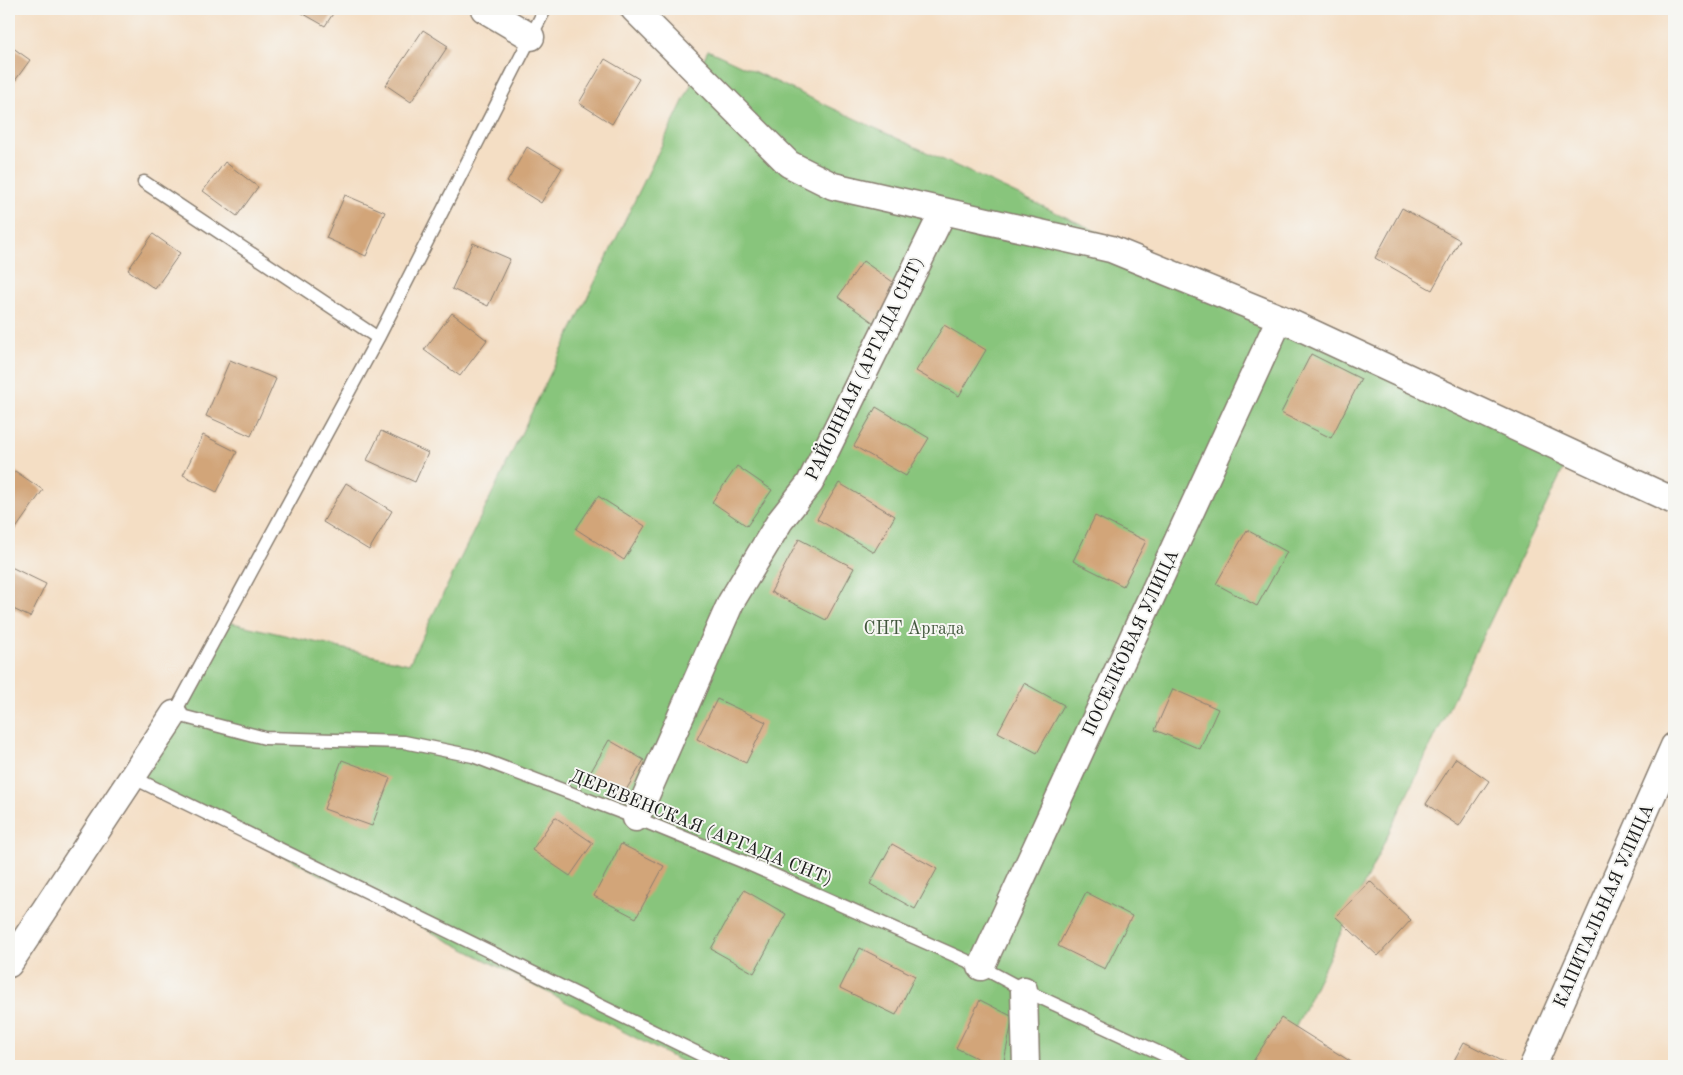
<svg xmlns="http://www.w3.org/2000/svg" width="1683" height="1075" viewBox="0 0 1683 1075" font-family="'Old Standard TT',serif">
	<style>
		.green { fill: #88c57b; stroke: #52704c }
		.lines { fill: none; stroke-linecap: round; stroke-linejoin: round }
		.stream { stroke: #78aae3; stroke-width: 9 }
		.building { fill: #d2a579 }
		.lane-casing { stroke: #887d70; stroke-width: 15 }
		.street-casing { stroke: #887d70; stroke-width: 29 }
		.lane { stroke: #fff; stroke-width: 12 }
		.street { stroke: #fff; stroke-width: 26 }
		.labels { text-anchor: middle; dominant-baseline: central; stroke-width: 4; stroke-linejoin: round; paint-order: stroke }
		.street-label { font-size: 18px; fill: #1c1c1c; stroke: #f6f6f2 }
		.park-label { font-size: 18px; fill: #42573d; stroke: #f6f6f2 }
	</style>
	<rect width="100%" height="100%" fill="#f6f6f2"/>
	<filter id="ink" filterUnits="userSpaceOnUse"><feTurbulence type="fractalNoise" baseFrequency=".02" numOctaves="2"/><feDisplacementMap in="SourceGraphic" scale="10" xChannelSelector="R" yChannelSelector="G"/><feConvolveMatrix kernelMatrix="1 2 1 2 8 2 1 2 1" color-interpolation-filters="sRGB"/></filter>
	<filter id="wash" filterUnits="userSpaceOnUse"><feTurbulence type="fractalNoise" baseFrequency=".0096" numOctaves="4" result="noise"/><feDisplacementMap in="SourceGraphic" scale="20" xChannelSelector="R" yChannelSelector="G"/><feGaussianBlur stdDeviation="1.12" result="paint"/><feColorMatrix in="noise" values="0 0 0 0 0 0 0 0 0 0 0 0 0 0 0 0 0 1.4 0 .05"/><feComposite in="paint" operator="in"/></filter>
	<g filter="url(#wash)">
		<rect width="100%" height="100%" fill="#f4dec4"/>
		<path class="green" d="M708,50l863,403 -294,613h-587l-558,-289 92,-156 185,43z"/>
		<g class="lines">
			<path class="stream" d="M1624,9l50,1"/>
		</g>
		<g id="blocks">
			<path class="building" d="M295,9h41l-11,17z
				M423,30l25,16 -37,56 -25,-17z
				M9,45l21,15 -21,29z
				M605,59l34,20 -27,45 -33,-21z
				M527,147l35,21 -21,35 -34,-21z
				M225,162l33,25 -21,29 -34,-25z
				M345,195l40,17 -19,44 -40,-18z
				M1402,208l58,32 -28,50 -57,-32z
				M153,234l27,19 -25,36 -27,-19z
				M473,243l37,16 -22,47 -36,-17z
				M863,261l37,26 -26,36 -36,-26z
				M452,313l35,27 -27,36 -36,-26z
				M944,325l42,25 -27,46 -43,-25z
				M1311,354l50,25 -30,59 -50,-25z
				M230,360l46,19 -25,57 -45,-20z
				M876,407l53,31 -23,38 -52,-30z
				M381,431l47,22 -13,29 -48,-22z
				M203,435l34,17 -20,40 -34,-17z
				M737,466l35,24 -25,36 -35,-24z
				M15,471l28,19 -33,47 -1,-58z
				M346,483l46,28 -23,39 -46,-28z
				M839,483l56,33 -21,36 -57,-33z
				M598,496l47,30 -21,34 -48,-31z
				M1095,516l51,25 -23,45 -50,-25z
				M1247,530l40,22 -30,54 -41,-22z
				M799,539l55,29 -28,52 -55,-28z
				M9,566l37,18 -16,33 -21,-10z
				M1024,683l40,22 -27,48 -39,-21z
				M1173,689l45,20 -18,40 -45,-19z
				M717,699l49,23 -20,41 -49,-24z
				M609,740l35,20 -21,35 -34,-20z
				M1456,758l33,23 -30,45 -33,-22z
				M342,760l48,18 -18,48 -48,-17z
				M555,817l38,26 -23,33 -38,-26z
				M621,844l43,22 -28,52 -42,-22z
				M892,844l45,25 -22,40 -45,-25z
				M1370,881l41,39 -33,36 -42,-39z
				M744,890l42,24 -32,59 -43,-24z
				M1086,892l46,24 -27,53 -47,-23z
				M860,948l55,28 -19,39 -56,-27z
				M980,1000l33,17 -10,49h-10l-37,-18z
				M1281,1018l72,45 -2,3h-101z
				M1464,1042l41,21 -2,3h-52z"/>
		</g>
	</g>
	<g filter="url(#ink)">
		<use href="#blocks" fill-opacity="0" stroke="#887d70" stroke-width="1"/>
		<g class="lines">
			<defs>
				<path id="lane" d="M545,9l-167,329 -204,376 91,24 139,4 69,14 163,62 108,44 237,105 43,23 164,76
					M144,182l234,156
					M132,777l592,289"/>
				<path id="street" d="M484,9l47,28
					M634,9l155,155 44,22 278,63 169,69 394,183
					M636,818l95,-216 49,-81 30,-38 133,-271
					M9,964l165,-250
					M981,967l299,-649
					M1024,990l2,76
					M1533,1066l141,-320"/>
			</defs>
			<use href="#lane" class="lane-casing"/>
			<use href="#street" class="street-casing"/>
			<use href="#lane" class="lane"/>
			<use href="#street" class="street"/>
		</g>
	</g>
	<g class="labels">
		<g class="street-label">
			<text transform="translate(865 369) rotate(-64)">РАЙОННАЯ (АРГАДА СНТ)</text>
			<text transform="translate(1131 643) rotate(-65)">ПОСЕЛКОВАЯ УЛИЦА</text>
			<text transform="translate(701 828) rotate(22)">ДЕРЕВЕНСКАЯ (АРГАДА СНТ)</text>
			<text transform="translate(1604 906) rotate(-66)">КАПИТАЛЬНАЯ УЛИЦА</text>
		</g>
		<g class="park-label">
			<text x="914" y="629">СНТ Аргада</text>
		</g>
	</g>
	<rect width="1683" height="1075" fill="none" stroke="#f6f6f2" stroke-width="30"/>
</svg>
